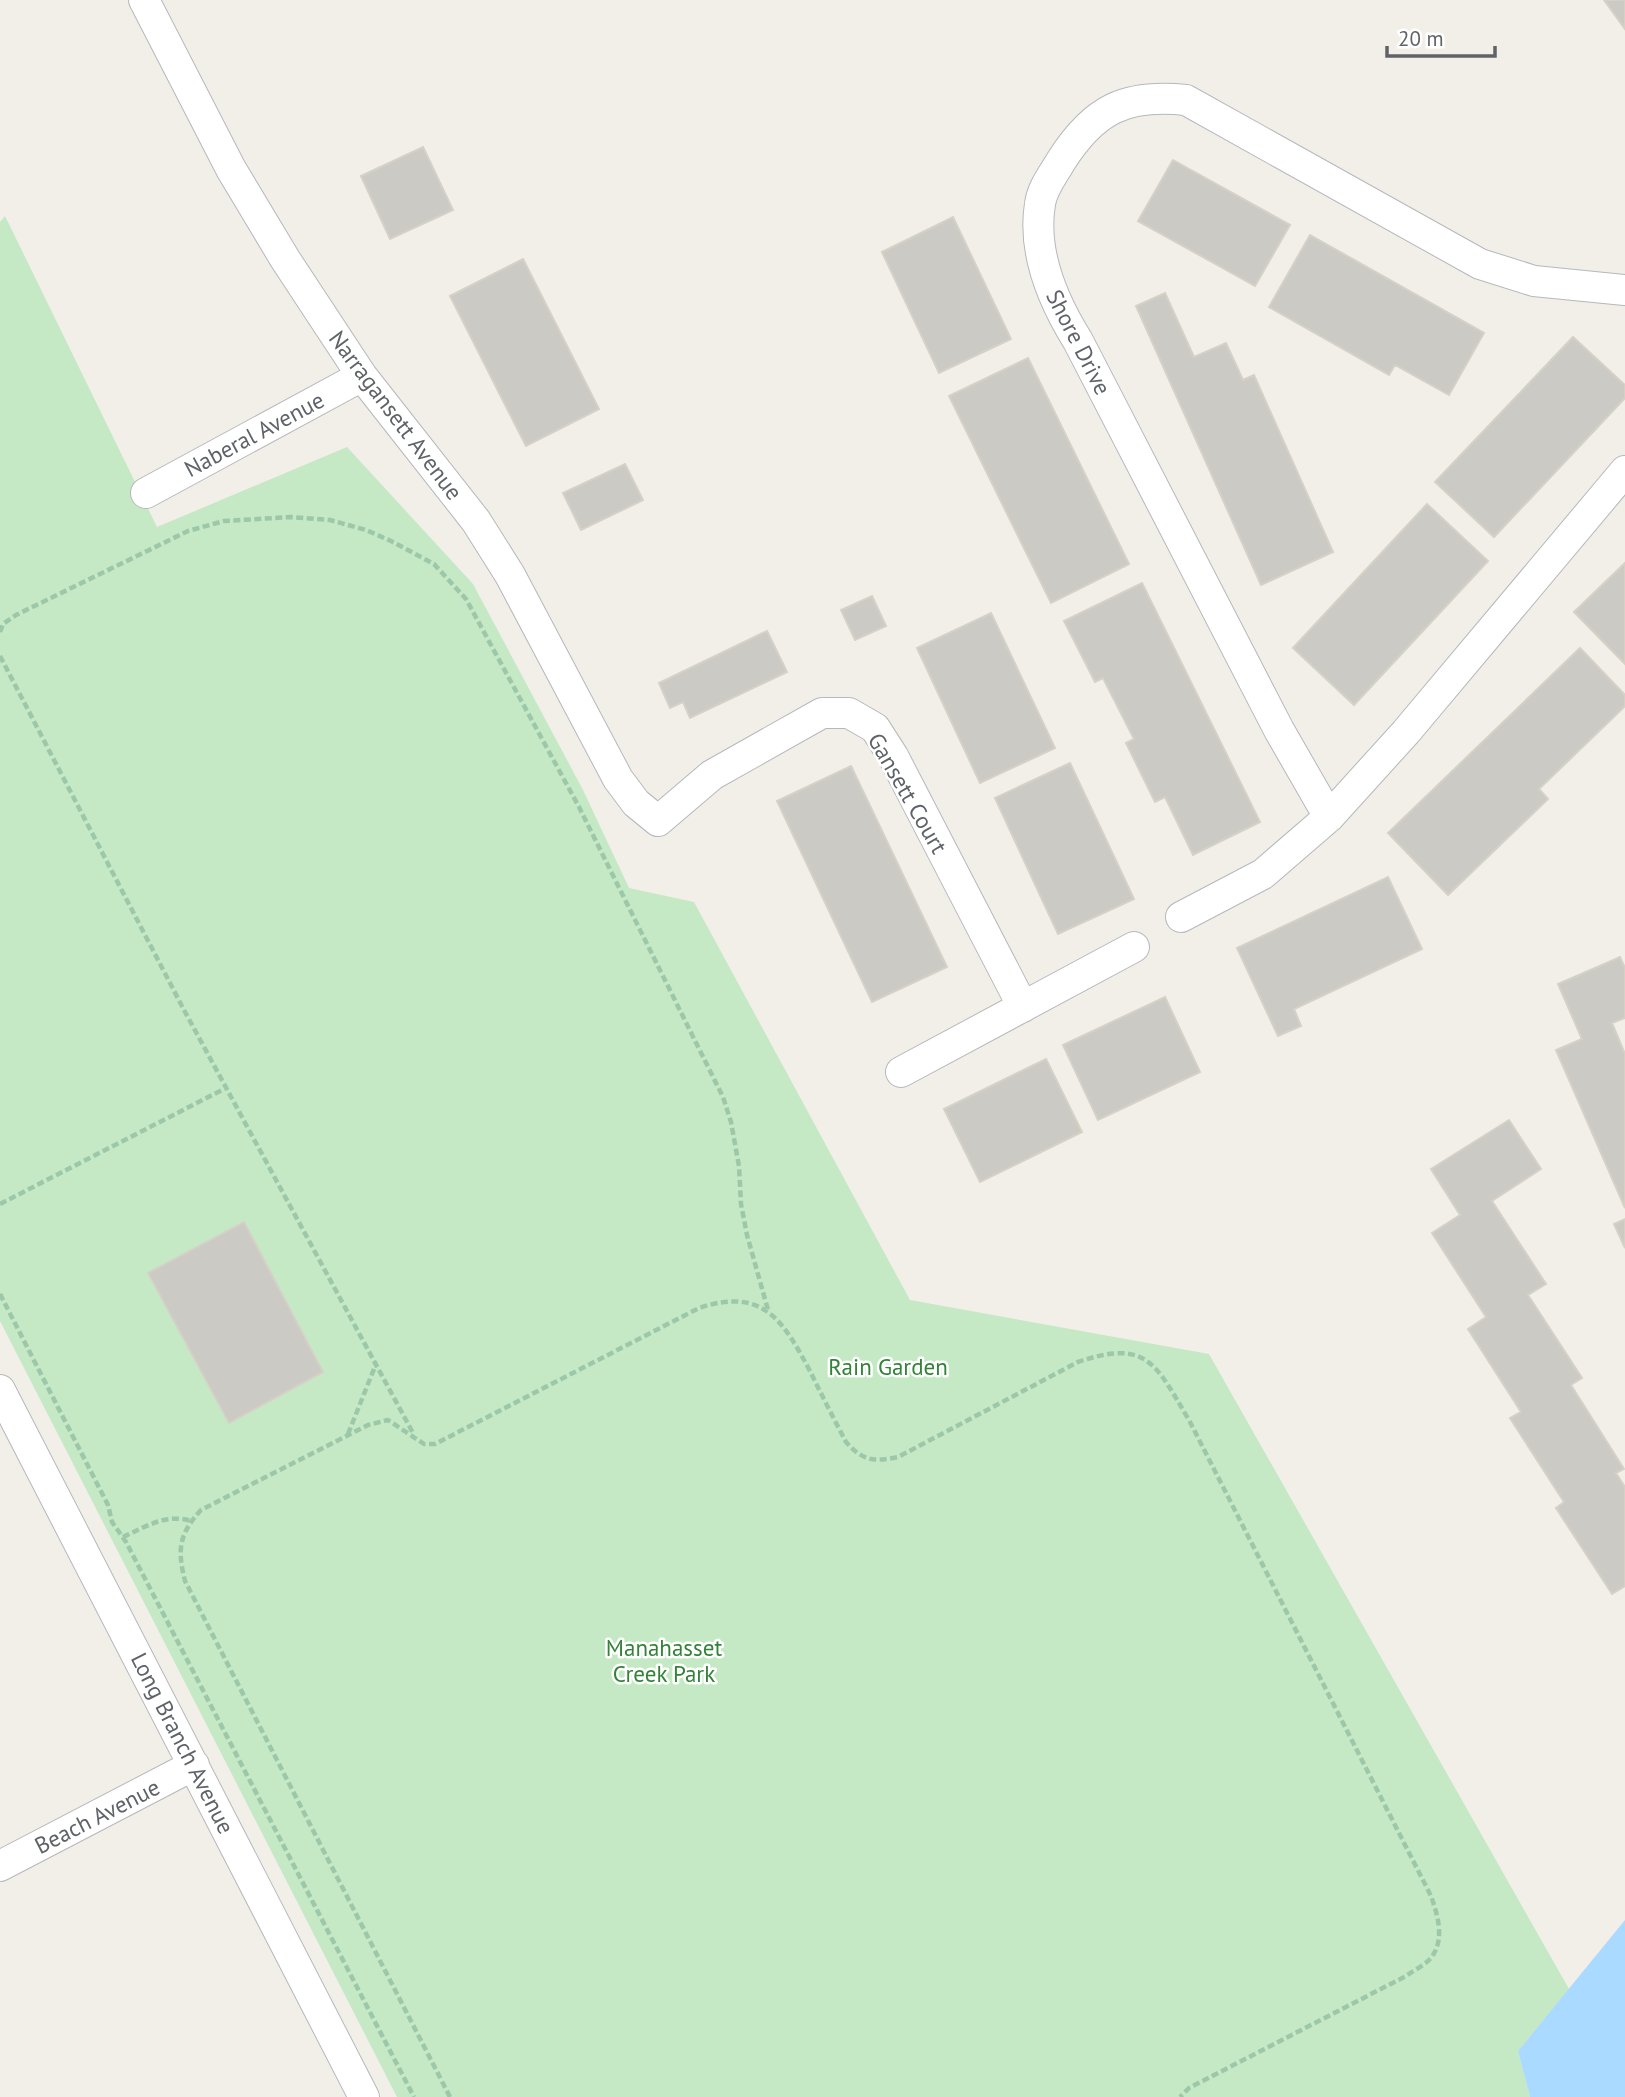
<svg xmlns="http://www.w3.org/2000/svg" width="1625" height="2097" viewBox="0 0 1625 2097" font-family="'PT Sans',sans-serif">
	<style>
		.green { fill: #c5e8c5 }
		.water { fill: #aadaff }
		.building { fill: #cccac5; stroke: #d6d1c6; stroke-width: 2 }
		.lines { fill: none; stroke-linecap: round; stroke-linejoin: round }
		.street-casing { stroke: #b5b8bc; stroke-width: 32 }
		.path { stroke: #9cc7a9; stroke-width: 4.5; stroke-dasharray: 7 3.5; stroke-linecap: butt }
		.street { stroke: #fff; stroke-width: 30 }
		.labels { text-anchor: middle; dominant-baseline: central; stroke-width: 5; stroke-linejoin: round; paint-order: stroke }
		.street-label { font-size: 23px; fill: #5f6368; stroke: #fff }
		.park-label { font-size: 23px; fill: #348238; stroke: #fff }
	</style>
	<rect width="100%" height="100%" fill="#f1efe8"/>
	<path class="green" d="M5,216l152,311 190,-80 126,137 110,206 46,98 65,14 216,398 299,54 360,635 -51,62 12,46h-1133l-397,-776v-1099z"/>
	<path class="water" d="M1625,1920v177h-95l-12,-46z"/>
	<path class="building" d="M1604,0h21v29z
		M423,147l30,63 -63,29 -29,-63z
		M1173,160l117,65 -35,61 -117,-65z
		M953,217l58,122 -72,34 -57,-121z
		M1310,235l174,98 -35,62 -54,-30 -6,10 -120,-68z
		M523,259l76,150 -73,37 -76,-150z
		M1165,293l29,64 32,-14 17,37 11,-5 79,177 -72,33 -125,-279z
		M1573,337l52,48v13l-131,139 -59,-55z
		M1028,358l101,206 -78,39 -102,-207z
		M625,464l18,36 -62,30 -18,-37z
		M1427,504l61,57 -134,144 -61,-57z
		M1625,563v101l-51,-52z
		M1142,583l118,239 -67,33 -28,-58 -10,5 -29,-59 8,-4 -31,-61 -8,4 -31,-61z
		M872,596l14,30 -31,14 -14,-30z
		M991,613l64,135 -75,35 -63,-135z
		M767,631l20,41 -97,46 -7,-16 -13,6 -11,-25z
		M1580,648l45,47v11l-86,83 9,10 -100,96 -60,-62z
		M1070,763l64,136 -76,35 -63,-136z
		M851,766l96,201 -75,35 -95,-201z
		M1388,877l34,72 -128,60 7,17 -23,10 -41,-88z
		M1620,957l5,11v50l-13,5 13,31v154l-69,-158 26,-11 -24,-55z
		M1165,997l35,75 -102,48 -35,-75z
		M1046,1059l36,73 -102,50 -36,-73z
		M1509,1120l32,49 -49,32 54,83 -18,11 54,83 -11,7 53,84 -8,4 9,14v99l-13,8 -56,-86 8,-6 -54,-84 11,-6 -53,-83 18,-12 -54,-84 28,-18 -29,-46z
		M1625,1219v29l-11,-24z
		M244,1222l79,150 -94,51 -81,-150z"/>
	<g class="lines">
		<defs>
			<path id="street" d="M144,0l87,169 54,90 77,117 114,145 34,54 108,204 18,24 22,18 54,-46 110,-62h27l26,15 18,28 130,251
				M146,493l216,-117
				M1329,817l-50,-87 -201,-389c-25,-40 -46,-88 -38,-137 2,-16 13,-29 21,-43 33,-52 64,-67 125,-61l294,164 54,17 91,9
				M1181,917l82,-43 66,-57 77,-85 219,-261
				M901,1072l233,-125
				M0,1390l364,707
				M0,1866l194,-101"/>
		</defs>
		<use href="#street" class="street-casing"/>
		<path class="path" d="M0,632l3,-8 13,-9 172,-84 36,-10 67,-4 39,3 36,10 25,11 43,23 32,35 113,208 144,290 8,25 8,44 2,38 6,31 21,75
			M0,656l184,354 229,423
			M0,1204l226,-116
			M0,1294l108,211 4,17 14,20 288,555
			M348,1434l28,-70
			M123,1537c22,-10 43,-24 68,-16
			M450,2097l-265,-516c-8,-32 -6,-47 16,-71l167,-85 20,-5 36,24h11l264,-136c65,-22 85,14 112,65 11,23 23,46 35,69 17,19 27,20 52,15l180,-95c70,-24 78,3 111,58l242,476c7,20 15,46 -2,64 -6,6 -16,11 -23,16l-217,112 -9,9"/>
		<use href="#street" class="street"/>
	</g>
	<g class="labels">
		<g class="street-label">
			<text transform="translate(1079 342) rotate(63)">Shore Drive</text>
			<text transform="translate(396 415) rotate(53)">Narragansett Avenue</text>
			<text transform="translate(254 434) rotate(-28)">Naberal Avenue</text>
			<text transform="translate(908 793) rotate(60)">Gansett Court</text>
			<text transform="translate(183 1743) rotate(63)">Long Branch Avenue</text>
			<text transform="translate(97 1816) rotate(-27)">Beach Avenue</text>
		</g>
		<g class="park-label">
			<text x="888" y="1366">Rain Garden</text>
			<text x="664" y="1647">Manahasset<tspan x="664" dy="26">Creek Park</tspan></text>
		</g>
	</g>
	<path d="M1387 46v10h108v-10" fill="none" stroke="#5f6368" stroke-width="3.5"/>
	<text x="1398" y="46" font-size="21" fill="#5f6368" stroke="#ffffff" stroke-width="5" paint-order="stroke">20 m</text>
</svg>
